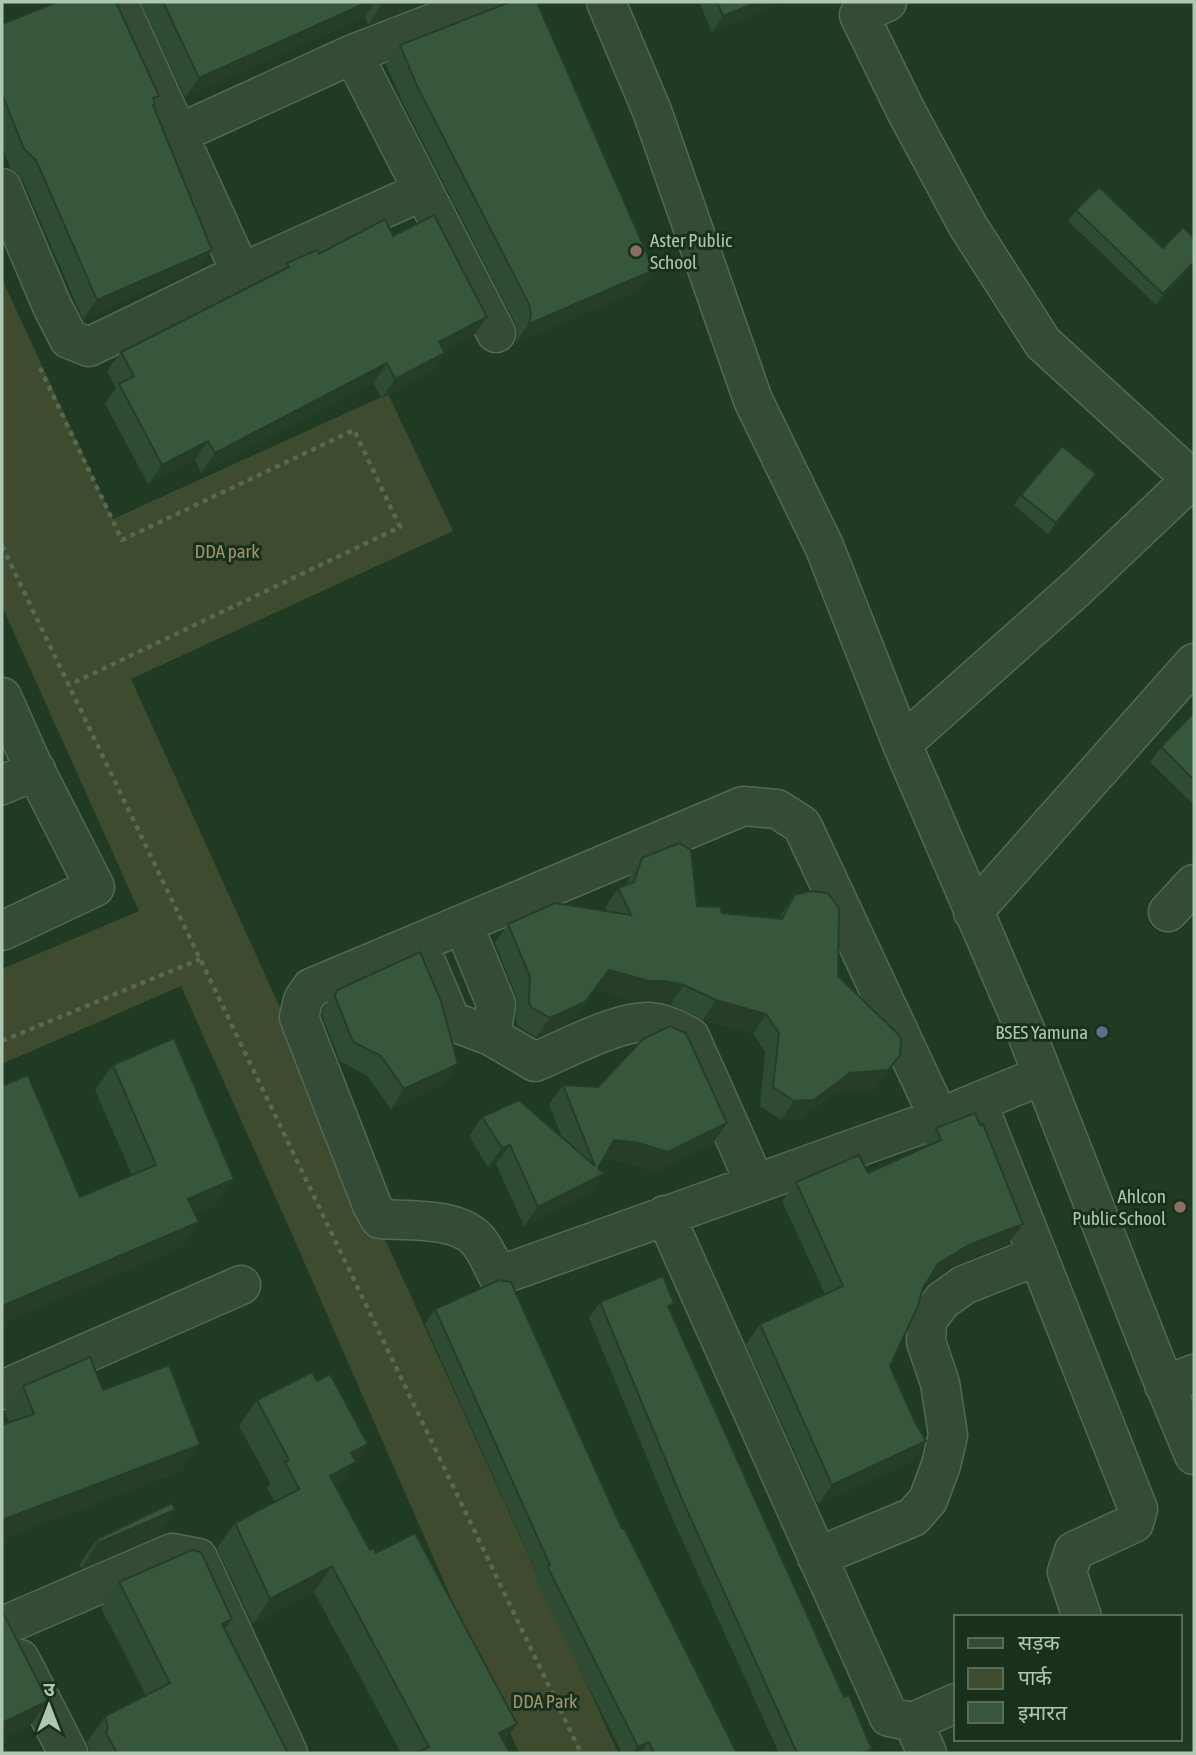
<svg xmlns="http://www.w3.org/2000/svg" width="1196" height="1755" viewBox="0 0 1196 1755" font-family="'Asap Condensed','Noto Sans Devanagari',sans-serif">
	<style>
		.green { fill: #3e4b2e }
		.lines { fill: none; stroke-linecap: round; stroke-linejoin: round }
		.minor-casing { stroke: #516955; stroke-width: 41 }
		.path { stroke: #576951; stroke-width: 4.5; stroke-dasharray: 5 5; stroke-linecap: butt }
		.minor { stroke: #344b37; stroke-width: 38 }
		.wall { fill: #2e4b33 }
		.shaded-wall { fill: #263d29 }
		.building { fill: #36573b; stroke: #263d29; stroke-width: 2 }
		.education-dot { fill: #8d6e63; stroke: #19301c; stroke-width: 2.5 }
		.service-dot { fill: #5c6f8a; stroke: #19301c; stroke-width: 2.5 }
		.labels { text-anchor: middle; dominant-baseline: central; stroke-width: 6; stroke-linejoin: round; paint-order: stroke }
		.poi-label { font-size: 19px; fill: #aec7b3; stroke: #19301c; text-anchor: end }
		.park-label { font-size: 19px; fill: #9f956c; stroke: #19301c }
	</style>
	<rect width="100%" height="100%" fill="#203b23"/>
	<path class="green" d="M2,279l111,240 275,-125 65,137 -322,148 487,1074h-99l-228,-521 -110,-246 -179,78v-95l137,-58 -137,-305z"/>
	<g class="lines">
		<defs>
			<path id="minor" d="M118,2l123,271
				M606,2l46,109 101,289 71,146 78,198 124,288 131,334 37,89
				M887,2l-28,13 47,96 62,115 75,117 151,138
				M353,54l143,279
				M178,134l175,-80 134,-52
				M2,188l50,118 17,33 20,8 152,-74 182,-82
				M2,697l29,65 64,125 -93,44
				M902,744l175,-156 117,-111
				M2,785l34,-15
				M973,912l221,-249
				M1168,912l26,-28
				M418,943l33,78 40,15 5,-32 -33,-80
				M491,1036l44,26c29,-12 84,-42 114,-40 15,1 28,7 41,15l65,146
				M977,1102l161,407 -4,14 -60,28 -7,21 15,45
				M939,1118l-137,-293 -25,-16 -34,-3 -432,182 -8,12 -4,17 73,188 8,14c29,2 80,-2 99,23 8,10 13,23 19,34l441,-158 104,-43
				M665,1215l224,502 24,5 43,-19
				M1164,1385l30,-11
				M2,1390l239,-105
				M817,1557l96,-40 15,-17 13,-35 7,-30 -8,-52 -14,-41 1,-22 16,-20 21,-15 73,-29
				M3,1626l169,-73 26,5 90,195
				M20,1659l48,94
				M913,1722l14,31"/>
		</defs>
		<use href="#minor" class="minor-casing"/>
		<path class="path" d="M40,368l82,172 232,-110 46,97 -331,158
			M2,546l579,1207
			M2,1041l198,-82"/>
		<use href="#minor" class="minor"/>
	</g>
	<path class="wall" d="M140,2h287l-59,23 -3,-8 -180,80z
		M508,2h29l104,287 -126,54 3,-10 -3,-10 -111,-218 -18,-40 14,-20 108,-42z
		M699,2h85l-72,30z
		M2,24l157,72 -5,6 1,2 -1,3 58,143 -13,19 -116,50 -61,-140 -11,-10 -9,-22z
		M1076,210l87,38 31,-10v27l-38,40 -88,-84z
		M393,236l94,81 -14,19 -29,15 -12,21 -50,26 -9,-15 -172,90 -6,-13 -47,24 -43,-80 11,-16 -9,-17 14,-19 161,-82 5,-7 32,-9z
		M1096,474l-48,60 -34,-29 7,-10z
		M1194,712v93l-44,-43 11,-15z
		M642,858l55,48 25,7 56,6 16,-24 44,81 62,79 -26,35 -38,2 -35,27 -20,1 -21,-14 5,-54 -12,-18 -50,-14 -32,-16 -20,-4 -16,1 -39,-11 -24,32 -36,15 -18,-11 -2,-5v-25l-21,-53 13,-19 99,-13 -2,-3 13,-20 8,-3 3,-7z
		M337,990l121,74 -14,20 -53,25 -24,-33 -27,-15 -18,-46 1,-6z
		M113,1065l103,140 -21,9 4,8 -18,26 -101,-51 52,-22 -37,-85z
		M563,1085l164,38 -14,20 -59,29 -29,-10 -22,-3 -5,9 -7,25 -67,33 -28,-62 -8,3 -19,-31 13,-19 80,21 -13,-34z
		M936,1128l87,96 -14,19 -53,22 -29,17 -4,6 -33,78 25,56 11,19 -13,20 -95,43 -72,-160 14,-20 65,-30 -43,-93 14,-19 72,-9 55,-25z
		M600,1302l69,7 201,444h-91l-109,-240 -81,-195z
		M435,1309l187,220 115,224h-115l-86,-171 3,-4 -114,-254z
		M317,1381l51,63 -32,44 34,62 6,3 128,189 6,11h-109l-87,-161 -61,32 -36,-76 18,-25 40,-21 -8,-14 3,-5 -31,-57 18,-26z
		M23,1386l80,4 79,81 -180,68v-114l7,-2 -4,-12z
		M175,1510l-18,26 -76,33 -2,-4 18,-26z
		M119,1582l113,37 -7,10 63,124h-198l-3,-11 18,-26 41,-21 -45,-87z"/>
	<path class="shaded-wall" d="M368,2h7l-10,15 -180,80 14,-19z
		M391,2h36l-59,23 14,-20z
		M758,2h26l-72,30 11,-16z
		M212,250l-13,19 -116,50 14,-19z
		M1194,262v3l-38,40 7,-11z
		M654,270l-13,19 -126,54 14,-19z
		M487,317l-14,19 -47,25 13,-19z
		M445,353l-13,19 -50,26 13,-19z
		M387,363l-14,20 -172,90 14,-20z
		M208,441l-13,19 -47,24 14,-19z
		M1096,474l-7,10 -41,50 8,-11z
		M609,970l75,15 -13,19 -20,-4 -16,1 -39,-11 -24,32 -36,15 14,-19z
		M716,1000l50,14 -13,20 -50,-14z
		M900,1055l-26,35 -38,2 -35,27 -20,1 13,-19 56,-28z
		M458,1064l-14,20 -53,25 13,-20z
		M727,1123l-14,20 -59,29 -29,-10 -24,-3 13,-19z
		M510,1145l-14,19 -8,3 14,-19z
		M604,1174l-13,19 -67,33 14,-19z
		M234,1179l-18,26 -45,19 17,-25z
		M199,1222l-18,26 -179,76v-18z
		M1023,1224l-14,19 -53,22 -31,18 13,-19 31,-19z
		M926,1441l-13,20 -95,43 14,-19z
		M368,1444l-30,43 -26,15 18,-26 21,-23z
		M200,1445l-18,26 -180,68v-19z
		M175,1510l-18,26 -76,33 17,-26z
		M332,1566l-18,26 -61,32 17,-25z
		M232,1619l-18,25 8,-20z
		M48,1701l-18,25 -28,14v-17z
		M517,1724l-18,25v-16z
		M649,1742l-9,11h-7l5,-6z"/>
	<path class="building" d="M57,2h59l43,94 -6,2 2,6 -2,1 59,145 -115,50 -61,-140 -12,-11 -22,-55v-70z
		M163,2h205l-169,76z
		M380,2h11l-9,3z
		M510,2h27l117,268 -125,54 2,-10 -2,-10 -112,-218 -17,-41z
		M717,2h41l-35,14z
		M1099,187l64,61 20,-21 11,11v24l-31,32 -87,-84z
		M434,215l53,102 -48,25 6,11 -50,26 -8,-16 -172,90 -7,-12 -46,24 -43,-81 15,-8 -13,-24 168,-85 -2,-4 30,-13 2,4 66,-35 8,17z
		M1062,446l34,28 -40,49 -35,-28z
		M1194,712v68l-33,-33z
		M679,843l12,7 6,56 23,1 2,6 60,6 12,-24 17,-4 17,2 11,15 -1,68 60,58 3,5 -1,16 -12,15 -38,3 -36,27 -20,1 -21,-14 6,-54 -13,-19 -50,-14 -32,-15 -19,-4h-16l-40,-11 -24,32 -35,16 -19,-11 -2,-6 1,-24 -22,-53 47,-21 76,12 -13,-27 16,-6 8,-24z
		M420,952l21,49 17,63 -54,25 -23,-33 -28,-14 -18,-46 2,-6z
		M670,1026l16,7 41,90 -59,29 -29,-9 -25,-3 -16,28 6,6 -66,33 -28,-62 -8,3 -20,-31 37,-17 76,66 -32,-81 35,2 45,-48z
		M174,1038l60,141 -46,20 11,23 -197,84v-220l26,-11 52,122 76,-32 -43,-100z
		M975,1113l5,12 3,-1 40,100 -54,21 -31,19 -15,24 -5,18 -28,60 25,56 11,19 -94,44 -72,-161 83,-38 -47,-104 63,-27 9,18 73,-33 -5,-12z
		M663,1276l11,27 -6,3 176,391 5,-2 23,54 -10,4h-65l-116,-256 -81,-195z
		M499,1280l12,2 111,247 2,-1 113,225h-83l-5,-11 -11,5 -91,-181 3,-1 -115,-256z
		M90,1357l13,33 66,-25 31,80 -198,75v-95l32,-11 -11,-28z
		M312,1372l5,9 13,-7 38,70 -17,9 5,9 -26,14 40,74 3,-2 3,5 39,-20 102,191 -18,9 11,20h-94l13,-6 -97,-181 -62,33 -35,-76 64,-34 -14,-27 4,-2 -32,-60z
		M172,1503l3,7 -77,33 -1,-4z
		M192,1550l9,2 31,67 -10,5 66,129h-171l-11,-20 2,-5 -3,-12 65,-33 -51,-101z
		M2,1611l46,90 -46,22z"/>
	<g class="education-dot">
		<circle cx="636" cy="251" r="7"/>
		<circle cx="1180" cy="1207" r="7"/>
	</g>
	<circle class="service-dot" cx="1102" cy="1032" r="7"/>
	<g class="labels">
		<g class="poi-label">
			<text x="650" y="240" text-anchor="start">Aster Public<tspan x="650" dy="22">School</tspan></text>
			<text x="1088" y="1032">BSES Yamuna</text>
			<text x="1166" y="1196">Ahlcon<tspan x="1166" dy="22">Public School</tspan></text>
		</g>
		<g class="park-label">
			<text x="227" y="551">DDA park</text>
			<text x="545" y="1701">DDA Park</text>
		</g>
	</g>
	<rect width="1196" height="1755" fill="none" stroke="#aec7b3" stroke-width="7"/>
	<rect x="954" y="1615" width="228" height="126" fill="#19301c" stroke="#556c58" stroke-width="2"/>
	<rect x="968" y="1638" width="35" height="10" fill="#344b37" stroke="#556c58" stroke-width="2"/>
	<text x="1018" y="1650" font-size="21" fill="#aec7b3">सड़क</text>
	<rect x="968" y="1668" width="35" height="21" fill="#3e4b2e" stroke="#556c58" stroke-width="2"/>
	<text x="1018" y="1685" font-size="21" fill="#aec7b3">पार्क</text>
	<rect x="968" y="1702" width="35" height="21" fill="#36573b" stroke="#556c58" stroke-width="2"/>
	<text x="1018" y="1720" font-size="21" fill="#aec7b3">इमारत</text>
	<g transform="translate(49 1706)" stroke="#19301c" stroke-width="5" paint-order="stroke">
	<path d="M0-5L12 26L0 18L-12 26Z" fill="#aec7b3"/>
	<text y="-10" font-size="19" font-weight="bold" text-anchor="middle" fill="#aec7b3">उ</text>
	</g>
</svg>
